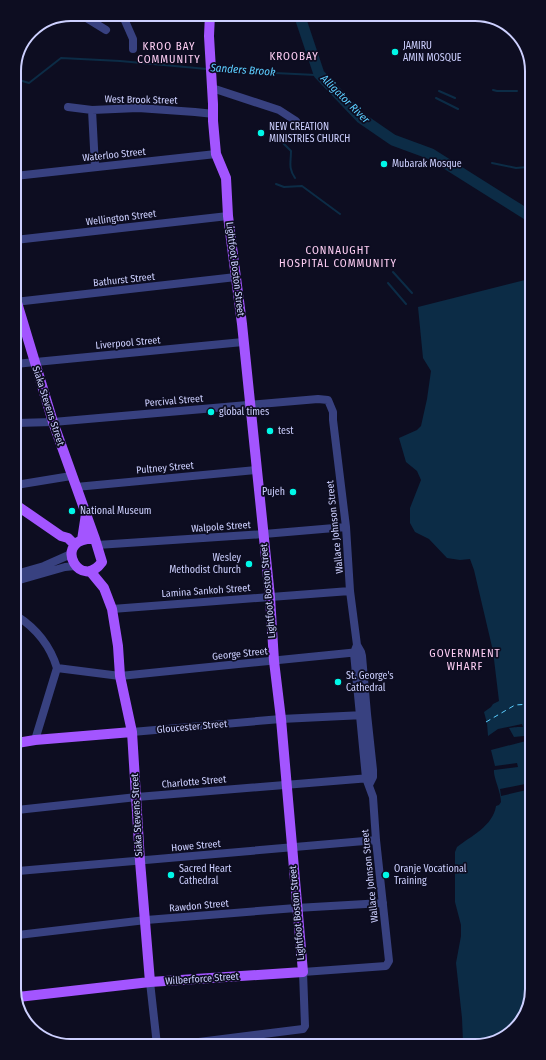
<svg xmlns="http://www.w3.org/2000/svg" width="546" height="1060" viewBox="0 0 546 1060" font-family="'Fira Sans Condensed',sans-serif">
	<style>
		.water { fill: #0c2c46 }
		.pier { fill: #0d0d21 }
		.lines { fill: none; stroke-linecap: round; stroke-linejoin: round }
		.stream { stroke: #0c2c46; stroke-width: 2 }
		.river { stroke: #0c2c46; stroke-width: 11 }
		.ferry { stroke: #5cceff; stroke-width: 1; stroke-dasharray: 5 4; stroke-linecap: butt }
		.minor { stroke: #384180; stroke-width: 8 }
		.major { stroke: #a355ff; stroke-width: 10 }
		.poi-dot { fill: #00f8e8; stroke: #0d0d21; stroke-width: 1.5 }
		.labels { text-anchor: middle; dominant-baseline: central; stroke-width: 3.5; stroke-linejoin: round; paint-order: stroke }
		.poi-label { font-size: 10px; fill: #cdd0ff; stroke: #0d0d21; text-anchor: start }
		.street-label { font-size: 10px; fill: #cdd0ff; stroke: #0d0d21 }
		.neighbourhood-label { font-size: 11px; letter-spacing: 1px; fill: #ffcff5; stroke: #0d0d21 }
		.water-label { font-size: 11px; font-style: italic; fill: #5cceff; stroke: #0d0d21 }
		.rim { fill: none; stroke: #cdd0ff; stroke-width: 2 }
	</style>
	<rect width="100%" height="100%" fill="#0d0d21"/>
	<path class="water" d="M529,279l3,710 -10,32 -26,21h-33l-1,-24 -6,-55 5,-27v-11l-6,-23v-50l2,-5c14,-11 36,-21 39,-41l3,-1 2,-3c0,-10 -8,-25 -7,-32l24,-3 -1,-4 -22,3 -4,-16 35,-9 -2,-5 -10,1 -5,-9c6,-1 8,-1 14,-1l-1,-3 -24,5 -10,7 -1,-13 -3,-11 7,-5 2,-3 6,-3 -6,-50 -19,-81 -4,-11 -10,1 -13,-2 -18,-19 -14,-7 -5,-9v-15l11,-28 -4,-9 -11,-9 -7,-24 18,-8 4,-4 6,-27 4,-28 -8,-13 -5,-51z"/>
	<path class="pier" d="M530,783l1,6 -30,7 -1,-7z"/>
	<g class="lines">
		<path class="stream" d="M214,70l102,5 16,13
			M14,80h5l10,3 32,-25 59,3 87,8
			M493,90l4,1h20
			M439,91l16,7
			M436,98l22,11
			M280,140l11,11c0,11 -3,17 4,27
			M492,163l24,5 12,-1
			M276,184l8,3 18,-1 38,28
			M393,272l19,21
			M388,283l18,21"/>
		<path class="river" d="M299,14l20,60 42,44 32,22 38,14 97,61"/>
		<path class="ferry" d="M486,722l29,-17 16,-1"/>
		<path class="minor" d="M80,14l26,16
			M122,14l11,25v10
			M212,88l67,22 17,11
			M68,107l24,3 46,-2 57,4 19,2
			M92,110l3,57
			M15,176l201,-22
			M15,240l213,-24
			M15,302l221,-25
			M15,364l228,-22
			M16,423l37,-1 265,-23 10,1 5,12v8l13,107 4,64 7,54 4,7 1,4 5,58 6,56v7l-4,8
			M16,485l55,-9
			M76,487l181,-17
			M97,545l167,-11 82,-7
			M16,574l28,-8 27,-12
			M16,581l49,-14 10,-1
			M112,609l238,-18
			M17,616c20,13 33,29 40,52
			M57,668l63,8 239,-24
			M132,732l149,-13 83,-4
			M35,740l22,-72
			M17,810l120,-13 233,-19
			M18,871l358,-31
			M18,935l128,-15 150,-12 87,-5
			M150,982l7,63
			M175,1045l128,-16 2,-3 -2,-54 83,-6 3,-5 -13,-121 -3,-43 -7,-19 -12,-125 3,-8"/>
		<path class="major" d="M15,296l38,126 42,117
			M16,505l45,31 7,2 7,7
			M87,539h8l7,23c-21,29 -48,-18 -15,-23z
			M82,540l4,-26
			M90,571l14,17 8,21 6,37 2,30 12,56 8,129 10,121
			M17,743l18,-3 97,-8
			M18,997l132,-15 153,-10 -22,-253 -7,-58 -4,-64 -28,-273 -14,-108 -2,-38 -10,-24 -3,-33v-17l-4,-68 1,-22"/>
	</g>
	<g class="poi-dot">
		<circle cx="395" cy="52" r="4"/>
		<circle cx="261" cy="133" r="4"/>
		<circle cx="384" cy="164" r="4"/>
		<circle cx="211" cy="412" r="4"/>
		<circle cx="270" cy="431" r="4"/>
		<circle cx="293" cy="492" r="4"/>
		<circle cx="72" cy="511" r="4"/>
		<circle cx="249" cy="564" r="4"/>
		<circle cx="338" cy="682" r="4"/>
		<circle cx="171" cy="875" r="4"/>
		<circle cx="386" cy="875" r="4"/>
	</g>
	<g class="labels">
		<g class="poi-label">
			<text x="403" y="46">JAMIRU<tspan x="403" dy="12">AMIN MOSQUE</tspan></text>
			<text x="269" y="127">NEW CREATION<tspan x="269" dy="12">MINISTRIES CHURCH</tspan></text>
			<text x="392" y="164">Mubarak Mosque</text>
			<text x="219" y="412">global times</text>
			<text x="278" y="431">test</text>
			<text x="285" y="492" text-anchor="end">Pujeh</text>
			<text x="80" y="511">National Museum</text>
			<text x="241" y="558" text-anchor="end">Wesley<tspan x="241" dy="12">Methodist Church</tspan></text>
			<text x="346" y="676">St. George's<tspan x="346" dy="12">Cathedral</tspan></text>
			<text x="179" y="869">Sacred Heart<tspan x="179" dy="12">Cathedral</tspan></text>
			<text x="394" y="869">Oranje Vocational<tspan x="394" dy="12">Training</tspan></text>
		</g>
		<g class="street-label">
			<text transform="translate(141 100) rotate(1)">West Brook Street</text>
			<text transform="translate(114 155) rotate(-6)">Waterloo Street</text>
			<text transform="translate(121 218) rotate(-7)">Wellington Street</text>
			<text transform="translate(235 269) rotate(83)">Lightfoot Boston Street</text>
			<text transform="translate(124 280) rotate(-6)">Bathurst Street</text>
			<text transform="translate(128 343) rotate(-5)">Liverpool Street</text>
			<text transform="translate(174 401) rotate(-5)">Percival Street</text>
			<text transform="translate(48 406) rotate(72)">Siaka Stevens Street</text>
			<text transform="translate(165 468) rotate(-5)">Pultney Street</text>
			<text transform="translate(221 527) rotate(-4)">Walpole Street</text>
			<text transform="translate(335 527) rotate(-96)">Wallace Johnson Street</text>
			<text transform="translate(206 591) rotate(-4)">Lamina Sankoh Street</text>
			<text transform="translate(268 591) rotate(-95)">Lightfoot Boston Street</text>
			<text transform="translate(240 654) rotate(-6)">George Street</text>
			<text transform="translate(192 727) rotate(-5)">Gloucester Street</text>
			<text transform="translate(194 782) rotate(-5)">Charlotte Street</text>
			<text transform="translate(137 815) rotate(-93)">Siaka Stevens Street</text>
			<text transform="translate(196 846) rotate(-5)">Howe Street</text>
			<text transform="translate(370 876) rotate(-96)">Wallace Johnson Street</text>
			<text transform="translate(199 906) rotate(-5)">Rawdon Street</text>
			<text transform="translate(297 913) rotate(-95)">Lightfoot Boston Street</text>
			<text transform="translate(202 979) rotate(-4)">Wilberforce Street</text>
		</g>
		<g class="neighbourhood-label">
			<text x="169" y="46">KROO BAY<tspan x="169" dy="13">COMMUNITY</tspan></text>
			<text x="294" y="56">KROOBAY</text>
			<text x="338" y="250">CONNAUGHT<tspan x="338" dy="13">HOSPITAL COMMUNITY</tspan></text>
			<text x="465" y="653">GOVERNMENT<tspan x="465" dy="13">WHARF</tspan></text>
		</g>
		<g class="water-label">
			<text transform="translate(243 70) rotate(4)">Sanders Brook</text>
			<text transform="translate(345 99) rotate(45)">Alligator River</text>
		</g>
	</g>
	<path d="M0 0H546V1060H0ZM71 21H475A50 50 0 0 1 525 71V989A50 50 0 0 1 475 1039H71A50 50 0 0 1 21 989V71A50 50 0 0 1 71 21Z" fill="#0d0d21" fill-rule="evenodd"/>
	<path class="rim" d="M71 21H475A50 50 0 0 1 525 71V989A50 50 0 0 1 475 1039H71A50 50 0 0 1 21 989V71A50 50 0 0 1 71 21Z"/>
</svg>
